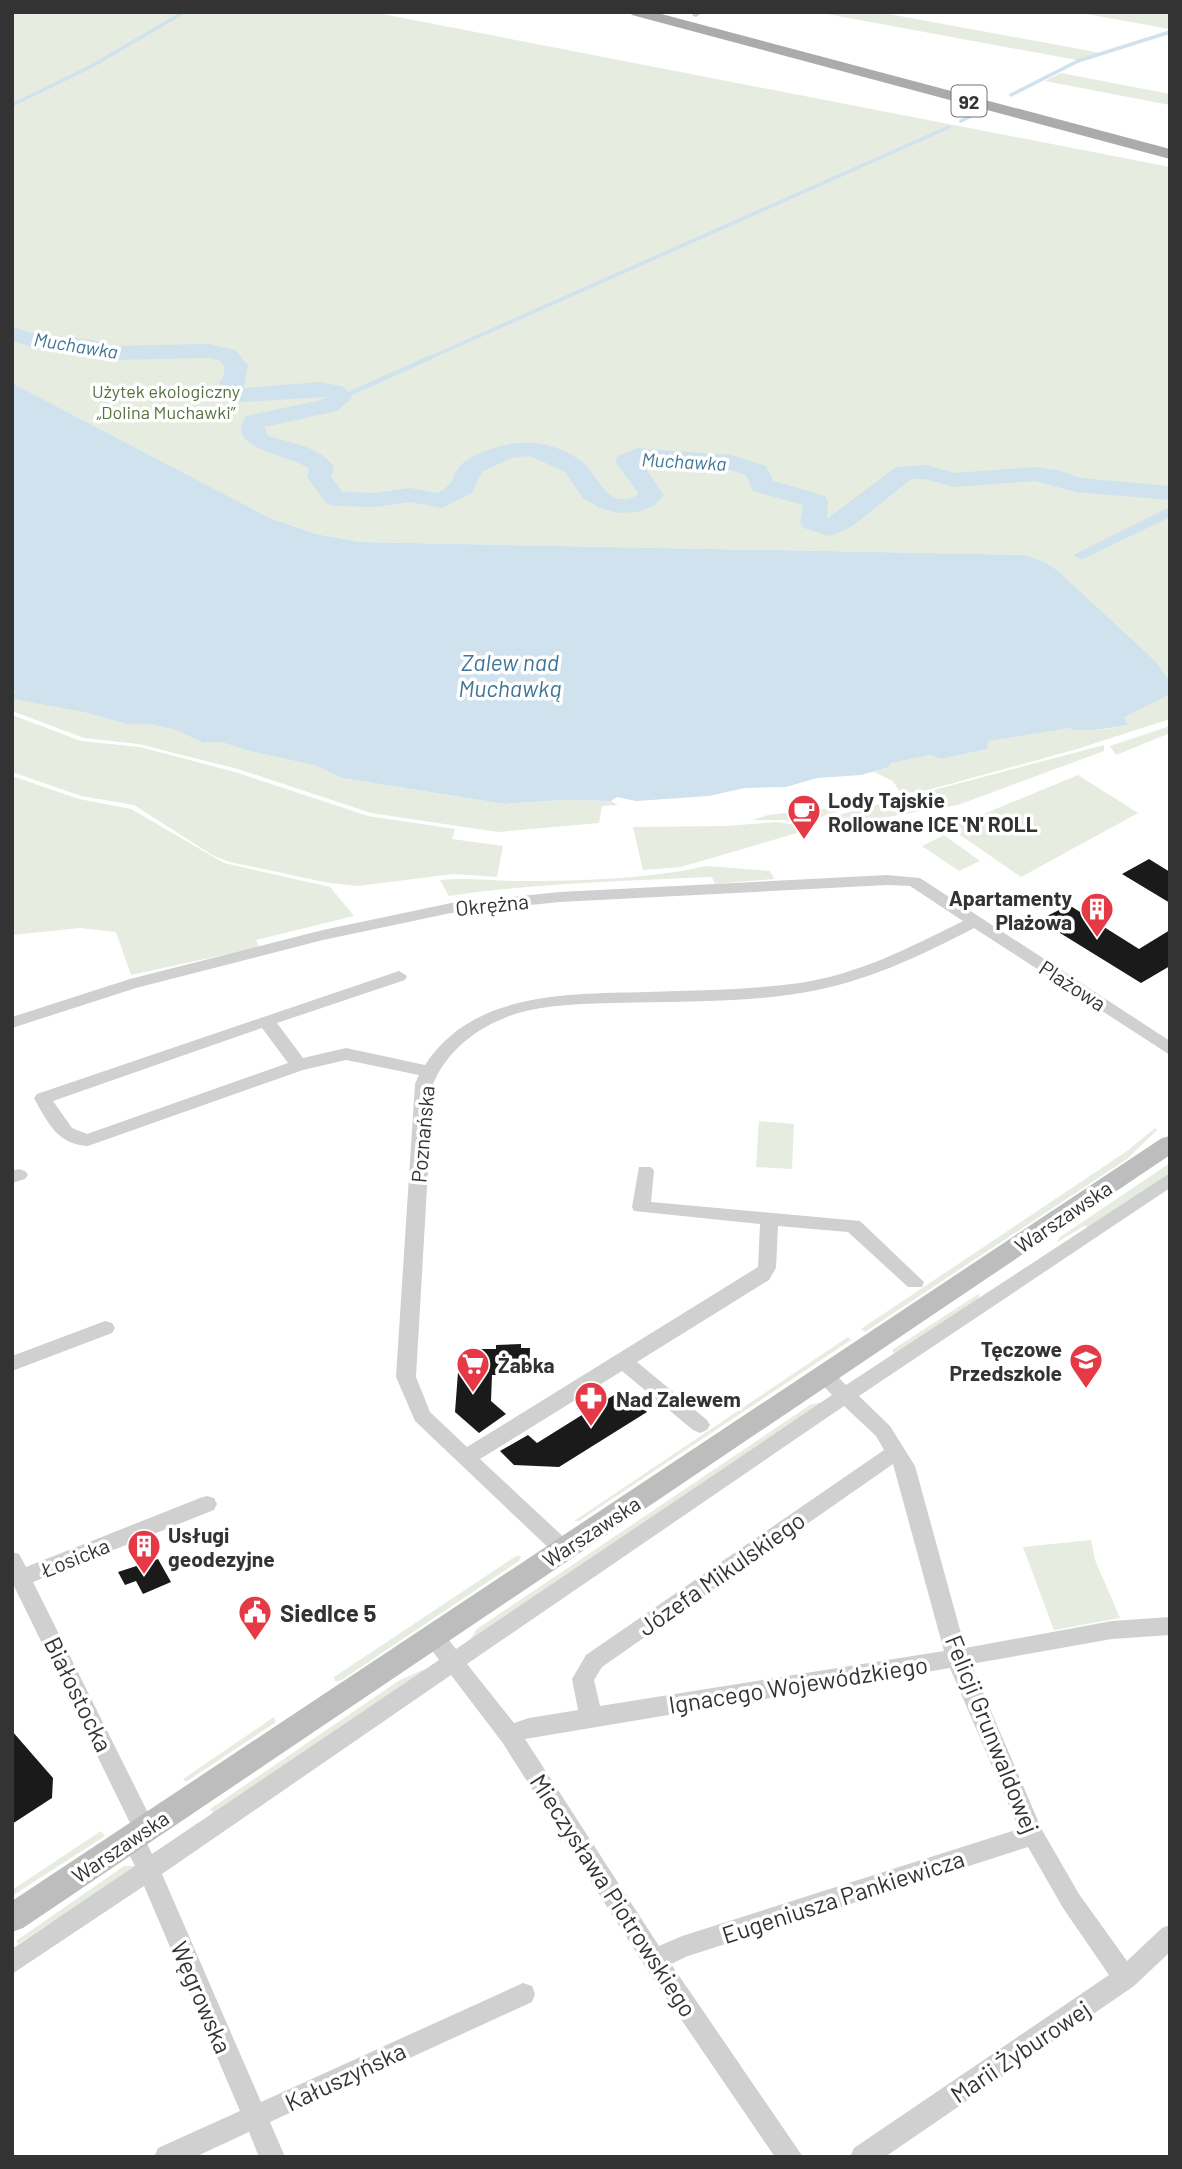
<svg xmlns="http://www.w3.org/2000/svg" width="1182" height="2169" viewBox="0 0 1182 2169" font-family="Barlow,sans-serif">
	<style>
		.green { fill: #e6ecdf }
		.water { fill: #cfe2ee }
		.lines { fill: none; stroke-linecap: round; stroke-linejoin: round }
		.stream-far1 { stroke: #cfe2ee; stroke-width: 3.5 }
		.stream { stroke: #cfe2ee; stroke-width: 4.5 }
		.canal { fill: #cfe2ee; fill-rule: evenodd }
		.river { fill: #cfe2ee; fill-rule: evenodd }
		.building { fill: #1a1a1a }
		.street { fill: #d0d0d0; fill-rule: evenodd }
		.secondary { fill: #bdbdbd; fill-rule: evenodd }
		.primary { fill: #ababab; fill-rule: evenodd }
		.labels { text-anchor: middle; dominant-baseline: central; stroke-width: 7; stroke-linejoin: round; paint-order: stroke }
		.far-park-label { font-size: 18px; fill: #56703f; stroke: #fff }
		.shield { fill: #fff; stroke: #707070; stroke-width: 2 }
		.shield-label { font-size: 19px; font-weight: bold; fill: #333 }
		.far-water-label { font-size: 19px; font-style: italic; fill: #3f7597; stroke: #fff }
		.poi-label { font-size: 21px; font-weight: bold; fill: #333; stroke: #fff; text-anchor: start }
		.street-label { font-size: 21px; fill: #333; stroke: #fff }
		.water-label { font-size: 23px; font-style: italic; fill: #3f7597; stroke: #fff }
		.near-street-label { font-size: 24px; fill: #333; stroke: #fff }
		.near-poi-label { font-size: 24px; font-weight: bold; fill: #333; stroke: #fff; text-anchor: start }
	</style>
	<rect width="100%" height="100%" fill="#fff"/>
	<path class="green" d="M12,12h360l798,155v552l-96,31 -146,40 -27,4 -8,-13 -19,-9 13,-4 3,-5 40,-8 11,4 45,-10 2,-8c18,-4 65,-15 81,-13 20,3 39,2 59,-3l-5,-8 46,-22v-13l-14,-20 -98,-92 -12,-8 -20,-7 -664,-13 -45,-8 -46,-16 -258,-135z
		M816,12h62l223,41 -24,7z
		M1075,12h95v17z
		M1061,73l109,21v11l-125,-24z
		M12,698l71,14 44,12h22l27,6 27,13 18,-1 28,9 68,15 25,12 163,26 58,-4 48,1 7,4 -16,1 -3,17 -101,9 -127,-19 -133,-44 -100,-25 -54,-6 -72,-27z
		M12,715l69,26 59,6 95,25 133,44 87,13 -3,10 51,7 -6,31 -44,-3 -95,12 -29,-3 -99,-21 -16,-6 -80,-51 -53,-9 -69,-24z
		M1170,726v7l-54,22 -6,-9z
		M1104,745v6l-146,54 -112,19 -11,-8z
		M1078,775l60,38 -117,64 -71,-49z
		M12,776l67,23 52,10 93,54 106,24 24,29 -98,24 3,6 -9,3 -119,26 -15,-43 -36,-4 -68,7z
		M865,804l-39,11 -18,8 -23,-3h-33l16,-5z
		M777,822l30,5v3l-126,37 -38,3 -10,-43 93,-1z
		M944,835l36,26 -21,10 -37,-25z
		M707,866l63,5 4,8 -59,5 -3,-7c-88,4 -176,6 -263,19l-9,-16c27,-3 53,1 80,1 62,0 127,-2 187,-15z
		M759,1121l35,3 -2,45 -36,-2z
		M1155,1128l2,2 -30,29 -262,173 -4,-3 266,-178z
		M1170,1163v10l-80,54 -6,-1 -28,17 4,-6z
		M980,1293l-4,11 -77,52 -5,-2 -2,-4z
		M848,1337l3,3 -272,181h-5z
		M822,1402l-353,239 8,-12 333,-224z
		M1091,1540l4,20 25,58 -66,12 -31,-83z
		M516,1556h5l-2,5 -179,120h-5l-1,-4z
		M427,1668l-212,147 -5,-6 190,-129z
		M274,1717l2,5 -90,60 -3,-3z
		M101,1831l4,5 -93,60v-6z
		M124,1866h10l-1,4 -78,56 -5,-3 -32,21 -2,-3z"/>
	<path class="water" d="M12,383l258,135 46,16 45,8 664,13 20,7 12,8 99,92 14,20 -1,13 -45,22 4,8c-16,3 -45,8 -59,3l-81,13 -1,8 -46,10 -11,-4 -39,8 -4,5 -26,7 -44,3 -31,9 -41,1 -36,8 -73,5 -19,-4 -6,4 -48,-1 -58,4 -163,-26 -25,-12 -68,-15 -28,-9 -18,1 -27,-13 -27,-6h-22l-44,-12 -69,-13 -2,-1 3,-6 -3,-2z"/>
	<g class="lines">
		<path class="stream-far1" d="M1011,95l67,-34 92,-29
			M12,105l78,-38 94,-55
			M961,121l18,-9
			M427,359l522,-232"/>
		<path class="stream" d="M340,398l91,-41"/>
		<path class="canal" d="M1170,507v10l-85,41 -5,1 -7,-4z"/>
		<path class="river" d="M12,327l31,9 49,4 19,6 97,-2 27,6 13,15 -4,23 77,-6 23,5 8,11 -15,13 -73,16 4,9c22,7 52,10 66,31l-3,10 12,15 33,1 34,-5 28,5c21,-13 11,-14 23,-28 7,-8 23,-14 33,-17 30,-10 61,-6 87,13 17,12 27,53 58,33l-24,-33 3,-5 19,-8 94,7 35,11 7,15 52,15 3,5 -1,18 69,-52 30,-2 29,8 80,-6 26,4 19,7 90,8v14l-94,-8 -41,-11 -81,6 -29,-8h-14l-57,46 -16,8 -9,3 -9,-3 -16,-5 -4,-5 3,-18 -50,-14 -7,-16 -18,-6 -86,-6 22,32 -10,11 -17,6 -19,1 -18,-5 -17,-10 -19,-27 -35,-15 -18,2 -29,14 -10,21 -30,15 -32,-6 -34,5 -40,-1 -9,-2 -20,-27 2,-8c-18,-15 -87,-19 -63,-53l75,-16 5,-3 -85,5 -16,-4 -6,-14 5,-9v-9l-5,-6 -11,-2 -99,2 -20,-6 -48,-4 -29,-9z"/>
	</g>
	<path class="building" d="M1149,859l21,13v31l-48,-29z
		M1069,905l70,44 31,-19v36l-29,17 -102,-63z
		M521,1344v4h9l-1,27h-37l-1,26 15,13 -27,19 -24,-21 4,-53 13,-10h24v-4z
		M622,1390l25,22 -88,55 -45,-2 -14,-14 28,-16 9,8z
		M158,1559l13,23 -28,12 -7,-13 -11,4 -7,-13z
		M12,1731l41,47 -1,20 -40,26z"/>
	<g class="lines">
		<path class="street" d="M692,12h11l-7,5 -3,-1z
			M887,875l33,3 250,163v14l-196,-127c-56,29 -110,55 -173,65 -61,10 -124,8 -186,10 -33,1 -68,1 -100,11 -36,12 -67,35 -82,70l-17,293 14,35 37,35 291,-180 2,-43 -126,-13 -2,-4 7,-40h12l3,4 -3,31 209,19 64,61 -2,5h-14l-60,-55 -70,-6 -2,42 -7,12 -132,82 70,58 3,5 -3,5 -7,3 -7,-3 -71,-59 -142,88 90,84 3,6 -3,6 -7,2 -7,-2 -141,-134 -19,-44 19,-293 4,-9 -73,-15 -43,10 -215,76c-31,-2 -40,-23 -54,-48l3,-4 362,-123 8,5 -2,4 -128,43 26,35 43,-10 79,17c48,-74 144,-71 222,-73 51,-2 103,-2 153,-9 59,-9 111,-36 163,-62l-53,-35 -23,-1 -327,17 -109,11 -128,27 -187,48 -124,40v-11l118,-38 193,-49 128,-27 109,-11zM262,1028l26,35 -201,71 -15,-6 -19,-27z
			M19,1169l6,2 3,4 -3,4 -13,4v-12z
			M1170,1173v15l-311,208 31,30 25,40 50,182 147,-27 58,-4v18l-58,4 -141,25 71,166 37,64 48,67 35,-33 8,-3v27l-36,34 -249,171h-35l4,-9 255,-173 -46,-67 -35,-61 -340,109 -17,8 132,193h-28l-129,-189 -144,-226 -51,-67 -289,199 99,228 262,-119 9,3 3,8 -3,8 -262,120 15,35h-26l-10,-25 -54,25h-41l4,-9 82,-37 -96,-225 -132,88v-25l123,-83 -15,-29 4,-7 8,-3 -120,-245v-30l7,2 7,13 174,-69 7,-2 7,2 3,6 -3,6 -181,72 123,247 -4,7 -7,3 7,15 287,-194 -17,-24 3,-6c16,-5 22,8 31,19l376,-254 -18,-19 3,-5c13,-4 20,5 29,14zM844,1406l32,30 8,14 -298,205 -14,24 6,31 -49,8 -15,5 -47,-59zM893,1464l51,187 -344,55 -6,-26 8,-13zM950,1668l69,161 -337,107 -23,10 -134,-207z
			M105,1321l7,2 3,5 -3,5 -100,38v-15z"/>
		<path class="secondary" d="M1170,1136v19l-1147,773 -11,4v-31l1150,-763z"/>
		<path class="primary" d="M630,12h24l516,137v10l-538,-144z"/>
	</g>
	<defs>
		<symbol id="cafe-pin" viewBox="-11 -11 22 30"><path d="M0 17L-7.5 6A9.5 9.5 0 1 1 7.5 6Z" fill="#e63946" stroke="#fff"/><path d="M-5.5-4.5H6V0H3Q3 3.5 0 3.5H-2.5Q-5.5 3.5-5.5 0ZM3-3.2v2h1.7v-2ZM-6 4.5H4V6H-6Z" fill="#fff"/></symbol>
		<symbol id="building-pin" viewBox="-11 -11 22 30"><path d="M0 17L-7.5 6A9.5 9.5 0 1 1 7.5 6Z" fill="#e63946" stroke="#fff"/><path d="M-4-6H4V6H1V3H-1V6H-4ZM-2.5-4.3h1.7v1.8h-1.7ZM.8-4.3h1.7v1.8H.8ZM-2.5-1h1.7V.8h-1.7ZM.8-1h1.7V.8H.8Z" fill="#fff"/></symbol>
		<symbol id="school-pin" viewBox="-11 -11 22 30"><path d="M0 17L-7.5 6A9.5 9.5 0 1 1 7.5 6Z" fill="#e63946" stroke="#fff"/><path d="M0-5L7-2L0 1L-7-2ZM-4 1L0 2.5L4 1V4Q0 6-4 4Z" fill="#fff"/></symbol>
		<symbol id="supermarket-pin" viewBox="-11 -11 22 30"><path d="M0 17L-7.5 6A9.5 9.5 0 1 1 7.5 6Z" fill="#e63946" stroke="#fff"/><path d="M-6-5.5h2.5l.6 2H6L4.5 2H-2.5L-4.4-4H-6ZM-1.5 3.2a1.3 1.3 0 1 0 .1 0ZM3 3.2a1.3 1.3 0 1 0 .1 0Z" fill="#fff"/></symbol>
		<symbol id="pharmacy-pin" viewBox="-11 -11 22 30"><path d="M0 17L-7.5 6A9.5 9.5 0 1 1 7.5 6Z" fill="#e63946" stroke="#fff"/><path d="M-2-6h4v4h4v4h-4v4h-4v-4h-4v-4h4Z" fill="#fff"/></symbol>
		<symbol id="civic-pin" viewBox="-11 -11 22 30"><path d="M0 17L-7.5 6A9.5 9.5 0 1 1 7.5 6Z" fill="#e63946" stroke="#fff"/><path d="M-.6-6.5H3V-4.5H.6V-3L4-1V1h2V6H-6V1h2V-1L-.6-3ZM-1.2 2.5V6h2.4V2.5Z" fill="#fff"/></symbol>
	</defs>
	<g fill-rule="evenodd">
		<use href="#cafe-pin" x="785" y="792" width="38" height="52"/>
		<use href="#building-pin" x="1078" y="890" width="38" height="52"/>
		<use href="#school-pin" x="1067" y="1341" width="38" height="52"/>
		<use href="#supermarket-pin" x="454" y="1345" width="38" height="52"/>
		<use href="#pharmacy-pin" x="572" y="1379" width="38" height="52"/>
		<use href="#building-pin" x="125" y="1527" width="38" height="52"/>
		<use href="#civic-pin" x="236" y="1593" width="38" height="52"/>
	</g>
	<g class="labels">
		<g class="far-park-label">
			<text x="166" y="391">Użytek ekologiczny<tspan x="166" dy="21">„Dolina Muchawki”</tspan></text>
		</g>
		<rect class="shield" x="951.5" y="85.5" width="35" height="31" rx="5"/>
		<g class="shield-label">
			<text x="969" y="101">92</text>
		</g>
		<g class="far-water-label">
			<text transform="translate(76 345) rotate(9)">Muchawka</text>
			<text transform="translate(684 461) rotate(3)">Muchawka</text>
		</g>
		<g class="poi-label">
			<text x="828" y="799">Lody Tajskie<tspan x="828" dy="24">Rollowane ICE 'N' ROLL</tspan></text>
			<text x="1072" y="897" text-anchor="end">Apartamenty<tspan x="1072" dy="24">Plażowa</tspan></text>
			<text x="1062" y="1348" text-anchor="end">Tęczowe<tspan x="1062" dy="24">Przedszkole</tspan></text>
			<text x="498" y="1364">Żabka</text>
			<text x="616" y="1398">Nad Zalewem</text>
			<text x="168" y="1534">Usługi<tspan x="168" dy="24">geodezyjne</tspan></text>
		</g>
		<g class="street-label">
			<text transform="translate(492 904) rotate(-6)">Okrężna</text>
			<text transform="translate(1073 985) rotate(33)">Plażowa</text>
			<text transform="translate(422 1134) rotate(-85)">Poznańska</text>
			<text transform="translate(1063 1216) rotate(-34)">Warszawska</text>
			<text transform="translate(591 1531) rotate(-33)">Warszawska</text>
			<text transform="translate(75 1557) rotate(-22)">Łosicka</text>
			<text transform="translate(120 1846) rotate(-34)">Warszawska</text>
		</g>
		<g class="water-label">
			<text x="510" y="662">Zalew nad<tspan x="510" dy="26">Muchawką</tspan></text>
		</g>
		<g class="near-street-label">
			<text transform="translate(721 1573) rotate(-35)">Józefa Mikulskiego</text>
			<text transform="translate(798 1684) rotate(-9)">Ignacego Wojewódzkiego</text>
			<text transform="translate(79 1694) rotate(64)">Białostocka</text>
			<text transform="translate(993 1734) rotate(68)">Felicji Grunwaldowej</text>
			<text transform="translate(614 1895) rotate(57)">Mieczysława Piotrowskiego</text>
			<text transform="translate(843 1896) rotate(-18)">Eugeniusza Pankiewicza</text>
			<text transform="translate(202 1997) rotate(67)">Węgrowska</text>
			<text transform="translate(1020 2051) rotate(-34)">Marii Żyburowej</text>
			<text transform="translate(345 2076) rotate(-25)">Kałuszyńska</text>
		</g>
		<g class="near-poi-label">
			<text x="280" y="1612">Siedlce 5</text>
		</g>
	</g>
	<rect width="1182" height="2169" fill="none" stroke="#333333" stroke-width="28"/>
</svg>
